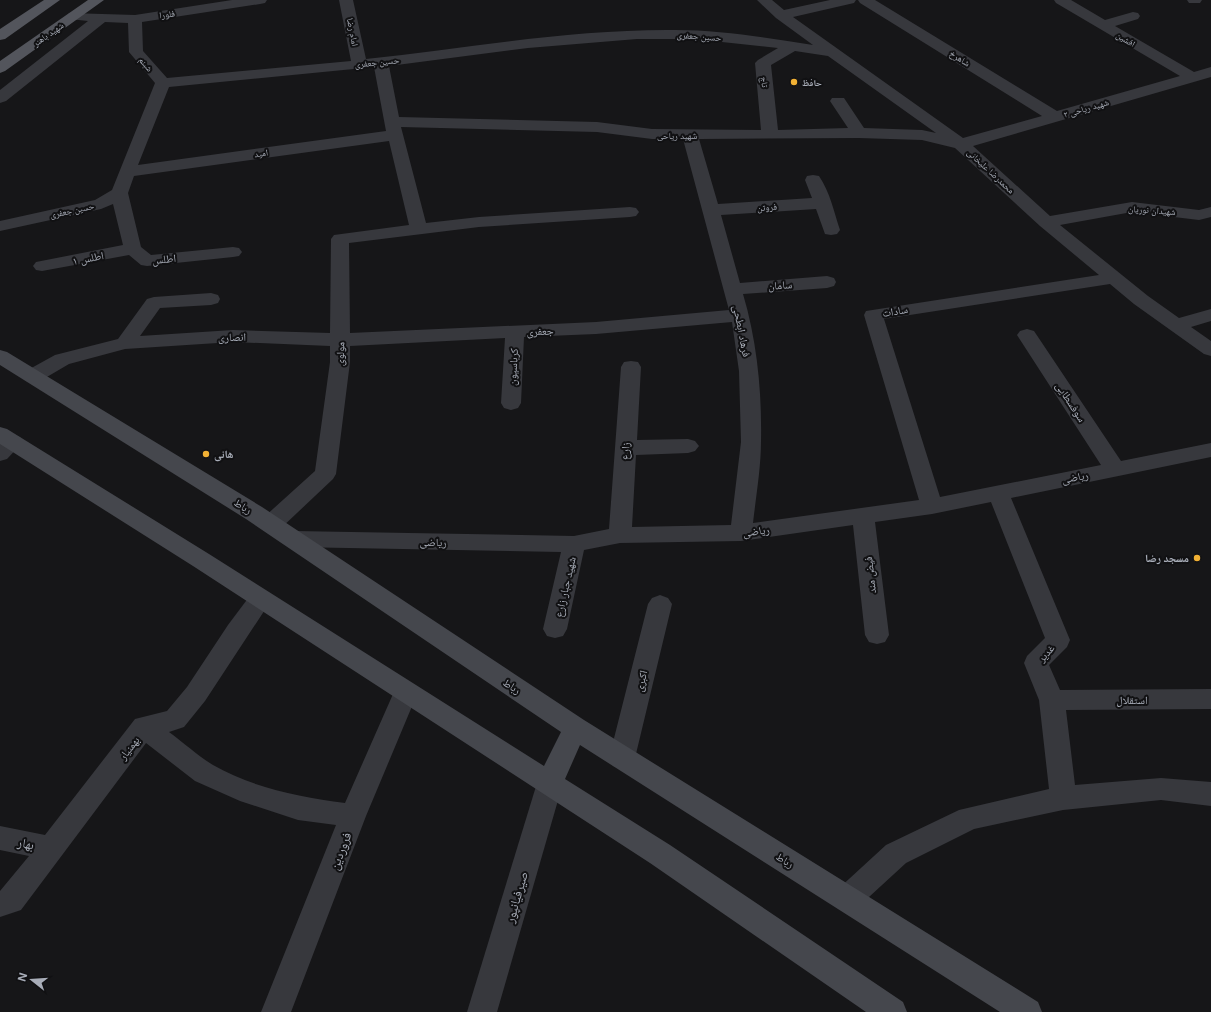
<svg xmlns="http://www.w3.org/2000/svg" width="1211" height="1012" viewBox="0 0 1211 1012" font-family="Inter,'Noto Naskh Arabic',sans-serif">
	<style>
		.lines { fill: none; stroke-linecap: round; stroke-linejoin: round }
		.minor { fill: #37383d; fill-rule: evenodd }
		.tertiary { fill: #37383d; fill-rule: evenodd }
		.secondary { fill: #45474d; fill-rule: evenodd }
		.primary { fill: #53555c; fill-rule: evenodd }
		.poi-dot { fill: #f2b134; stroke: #111113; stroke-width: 1.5 }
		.labels { text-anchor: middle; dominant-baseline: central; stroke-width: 4; stroke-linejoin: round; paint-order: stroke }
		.far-street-label { font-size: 9px; fill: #a8adb8; stroke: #111113 }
		.far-poi-label { font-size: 9px; font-weight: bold; fill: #a8adb8; stroke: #111113; text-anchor: start }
		.street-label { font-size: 11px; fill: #a8adb8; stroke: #111113 }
		.poi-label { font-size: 11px; font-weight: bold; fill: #a8adb8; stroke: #111113; text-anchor: start }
		.near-street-label { font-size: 13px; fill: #a8adb8; stroke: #111113 }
	</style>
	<rect width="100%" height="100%" fill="#161618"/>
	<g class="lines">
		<path class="minor" d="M232,0h35l-2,3 -5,1 -118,18 1,29 24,27 184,-17 -12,-61h14l13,59c102,-11 205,-30 309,-29 47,0 92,8 138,15l-37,-27 -19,-18h15l12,10 46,-10h26l-2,3 -61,14 170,121 79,-22 -182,-113 -2,-3h17l182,111 123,-35 -124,-73 -2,-3h17l34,20 28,-8 5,1 2,3 -2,3 -23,7 79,46 17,-5v10l-238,69 77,70 82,-14 67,8 12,-3v10l-12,3 -67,-8 -72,13 88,71 31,22 32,-9v12l-20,6 20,14v15l-7,-2 -70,-50 -24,-20 -226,35 56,178 161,-32 -84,-130 3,-4 7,-2 7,2 87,130 90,-18v14l-200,41 59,142 -3,7 -18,18 11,25 151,-1v20l-145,1 9,75 86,-7 50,4v24l-50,-6 -98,10 -89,19 -68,34 -49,45 -10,4 -10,-4 -4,-9 4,-9 49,-45 73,-35 90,-21 -10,-89 -15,-37 3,-7 18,-18 -54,-136 -59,12 -57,8 14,113 -4,7 -8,2 -8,-2 -4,-7 -12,-110 -112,16 -121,2 -36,7 -17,79 -4,7 -8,2 -8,-2 -4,-7 18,-77 -267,-5 -8,-2 -3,-6 3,-6 8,-2 280,5 35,-7 12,-162 3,-5 7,-1 7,1 3,5 -4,73 51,-1 7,2 4,5 -4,5 -7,2 -52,2 -4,72 99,-2 10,-83 -2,-71 -7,-49 -136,12 -72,3 -3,66 -3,5 -7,2 -7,-2 -3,-5 4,-65 -155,8v16l-14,112 -3,5 -54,51 -8,2 -8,-2 -3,-6 3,-6 52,-47 15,-109v-16l-97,-4 -108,7 -56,15 -29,17 -7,2 -7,-2 -3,-5 3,-5 29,-16 63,-16 29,-40 7,-2 57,-4 7,2 2,4 -2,4 -7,2 -51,3 -20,28 93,-6 97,3 1,-94 3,-4 75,-10 -20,-84 -255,35 -6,17 13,54 10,8 82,-8 6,1 3,4 -3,4 -6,1 -86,9 -6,-1 -12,-10 -87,16 -6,-1 -3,-4 3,-4 87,-17 -10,-41 -12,5 -101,22v-10l95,-21 17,-10 43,-107 -26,-31 -1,-29 -23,-1 -99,79 -6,2v-13l88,-69 -19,-2 -2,-3 2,-3 66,2zM637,39h57l84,9 -20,12 -3,3 6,67 -109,-1 -55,-7 -198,-5 -10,-51 139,-18zM795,51l33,5 108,77 -14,-3 -58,-2 -20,-30h-12l-2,3 18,27 -70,2 -7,-65zM374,67l12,64 -248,34 31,-78zM401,127l196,5 55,7h31l46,171 -133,12 -246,11 -1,-90 130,-16 151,-10 6,-1 3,-4 -3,-4 -6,-1 -151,10 -53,6zM859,138l63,2 33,8 85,78 59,49 -233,36 -2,4 55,185 -166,23c3,-27 8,-55 8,-82 1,-49 -4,-100 -18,-147l84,-6 7,-2 2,-4 -2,-4 -7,-2 -87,7 -19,-68 95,-6 9,25 6,1 6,-1 3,-4c-6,-18 -10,-38 -21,-54l-6,-1 -6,1 -2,4 7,18 -94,6 -19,-65z
			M1187,0h15l-2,3h-11z
			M13,435l7,2 3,5 -16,17 -7,2v-19l6,-5z
			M260,590l8,3 4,6 -67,102 -21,26 -15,5c15,11 29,24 44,33 40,23 87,32 132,38l52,-118 9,-3 9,3 3,7 -52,124 -75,196h-30l75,-187 -38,-5 -58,-19 -45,-20 -49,-38 -125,167 -21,7v-26l29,-35 -29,-6v-24l45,9 90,-116 32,-8 20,-24 41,-62 24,-32z
			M660,595l8,3 4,6 -37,154 -4,8 -9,3 -9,-3 -4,-8 39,-154 4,-6z"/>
		<path class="tertiary" d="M550,772l9,3 4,8 -66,229h-30l70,-229 4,-8z"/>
		<path class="secondary" d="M0,350l7,2 255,155 322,213 454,282 4,10h-42l-420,-267 -15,34 105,66 233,157 4,10h-41l-216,-149 -457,-297 -193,-122v-17l7,2 202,125 335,212 17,-34 -315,-213 -246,-154z"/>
		<path class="primary" d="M44,0h16l-55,39 -5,1v-11z
			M88,0h16l-99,71 -5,2v-12z"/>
	</g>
	<g class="poi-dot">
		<circle cx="794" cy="82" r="4"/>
		<circle cx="206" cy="454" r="4"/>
		<circle cx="1197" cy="558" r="4"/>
	</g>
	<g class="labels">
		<g class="far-street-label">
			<text transform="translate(167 14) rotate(-8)">فلورا</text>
			<text transform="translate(353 32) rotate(79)">امام رضا</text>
			<text transform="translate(48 34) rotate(-35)">شهید باهنر</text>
			<text transform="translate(699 36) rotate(4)">حسین جعفری</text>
			<text transform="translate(1126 39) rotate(31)">افشین</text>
			<text transform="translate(960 58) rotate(32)">شاهرخ</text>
			<text transform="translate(377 62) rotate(-6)">حسین جعفری</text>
			<text transform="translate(146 64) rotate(49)">شبنم</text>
			<text transform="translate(765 82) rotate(83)">تاج</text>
			<text transform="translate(1086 108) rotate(-16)">شهید ریاحی ۲</text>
			<text x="677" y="135">شهید ریاحی</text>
			<text transform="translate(261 153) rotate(-8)">امید</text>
			<text transform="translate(991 171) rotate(43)">محمدرضا علیخانی</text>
			<text transform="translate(767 207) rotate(-4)">فروتن</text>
			<text transform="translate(72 210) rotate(-12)">حسین جعفری</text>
			<text transform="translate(1152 210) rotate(4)">شهیدان نوریان</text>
		</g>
		<g class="far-poi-label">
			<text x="802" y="82">حافظ</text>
		</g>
		<g class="street-label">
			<text transform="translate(88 258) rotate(-11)">اطلس ۱</text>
			<text transform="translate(164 259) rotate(-6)">اطلس</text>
			<text transform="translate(780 285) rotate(-4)">سامان</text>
			<text transform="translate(895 311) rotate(-9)">سادات</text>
			<text transform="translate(540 331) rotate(-3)">جعفری</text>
			<text transform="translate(742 331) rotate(79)">فرهاد ابطحی</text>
			<text transform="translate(232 337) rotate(-1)">انصاری</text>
			<text transform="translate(340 354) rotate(-88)">مولوی</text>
			<text transform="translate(513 367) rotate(-87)">کرباسیون</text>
			<text transform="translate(1071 402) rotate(57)">سوفسطایی</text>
			<text transform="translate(625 451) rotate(-86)">زارع</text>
			<text transform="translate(1075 477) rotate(-11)">ریاضی</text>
			<text transform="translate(243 506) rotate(32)">رباط</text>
			<text transform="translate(756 531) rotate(-8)">ریاضی</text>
			<text transform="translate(433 542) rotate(1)">ریاضی</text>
			<text transform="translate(870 575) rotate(-96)">فیض مند</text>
			<text transform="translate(565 587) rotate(-77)">شهید جبار زارع</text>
			<text transform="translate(1046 653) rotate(-48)">غدیر</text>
			<text transform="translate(641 681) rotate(-76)">اکبری</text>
			<text transform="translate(512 686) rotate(34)">رباط</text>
			<text x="1132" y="700">استقلال</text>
			<text transform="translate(129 748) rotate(-52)">بهمنیار</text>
			<text transform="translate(785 860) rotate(32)">رباط</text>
		</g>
		<g class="poi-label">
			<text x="214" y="454">هانی</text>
			<text x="1189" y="558" text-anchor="end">مسجد رضا</text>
		</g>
		<g class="near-street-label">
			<text transform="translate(26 843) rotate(11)">بهار</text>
			<text transform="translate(340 851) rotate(-69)">فروردین</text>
			<text transform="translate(516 897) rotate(-74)">صیرفیانپور</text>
		</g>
	</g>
	<g transform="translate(32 980) rotate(287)" stroke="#111113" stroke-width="3" paint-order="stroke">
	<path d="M0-3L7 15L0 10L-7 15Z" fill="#a8adb8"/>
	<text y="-6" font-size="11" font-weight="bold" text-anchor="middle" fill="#a8adb8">N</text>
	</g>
</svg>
